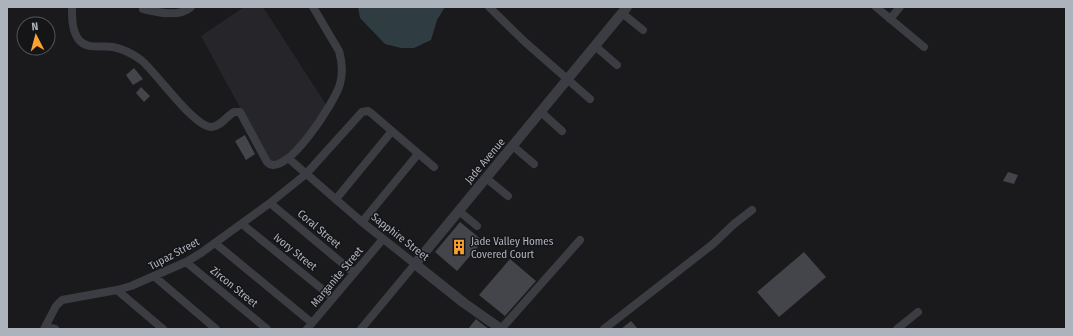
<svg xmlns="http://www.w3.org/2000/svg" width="1073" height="336" viewBox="0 0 1073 336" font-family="'Fira Sans Condensed',sans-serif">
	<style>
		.built { fill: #26262a }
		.water { fill: #2f3c42 }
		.building { fill: #44454a }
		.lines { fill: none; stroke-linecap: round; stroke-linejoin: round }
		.minor { stroke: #3b3d42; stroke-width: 8 }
		.tertiary { stroke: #3b3d42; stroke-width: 10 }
		.labels { text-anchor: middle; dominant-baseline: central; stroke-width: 3; stroke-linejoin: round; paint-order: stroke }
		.street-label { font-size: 11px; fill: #acb3bd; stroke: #151518 }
		.poi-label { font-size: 11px; fill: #acb3bd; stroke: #151518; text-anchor: start }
	</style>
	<rect width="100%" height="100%" fill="#1a1a1d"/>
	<path class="built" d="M244,7h19l64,99 -29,38 -18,16 -11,1 -68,-125z"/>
	<path class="water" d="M358,7h87l-8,13 -6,20 -17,8h-13l-16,-4 -25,-26z"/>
	<path class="building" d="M134,68l9,11 -10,6 -7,-10z
		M141,87l9,9 -6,6 -8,-9z
		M245,135l10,19 -9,6 -11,-19z
		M1008,172l10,3 -4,9 -11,-3z
		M460,222l23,19 -26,30 -22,-19z
		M804,252l22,25 -47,40 -22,-25z
		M510,259l26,22 -31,35 -26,-21z
		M476,319l6,5 7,5h-21z
		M631,321l7,8h-17z"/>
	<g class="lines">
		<path class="minor" d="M489,7l36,35 65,57
			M876,7l48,40
			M72,8c0,10 0,23 7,32 8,10 23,5 34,7 10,2 20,7 28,13 16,13 52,66 70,67 9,0 16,-11 23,-15h6l27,50c18,19 69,-62 73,-78 3,-11 2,-23 -1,-33l-26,-44
			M143,9c14,3 36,9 48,-2
			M622,13l21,17
			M890,19l10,-12
			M595,46l22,19
			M541,112l21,19
			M513,146l21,18
			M288,158l74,64 53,42 -54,65
			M486,178l22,18
			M336,199l56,-68
			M270,203l84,70
			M459,211l18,15
			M362,222l56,-68
			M242,224l91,74
			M215,243l97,80
			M186,262l81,67
			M155,277l61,52
			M117,290l46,39
			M46,327l9,2
			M44,329l12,-23 6,-6 55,-10 14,-4 55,-24 15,-9 69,-50 36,-29 56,-62 6,-1 3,2 63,54
			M307,329l76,-90
			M501,329l79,-89
			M604,329l109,-85 21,-20 18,-14
			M897,329l21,-17"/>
		<path class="tertiary" d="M501,329l-37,-26 -49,-39 212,-257"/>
	</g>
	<defs>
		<symbol id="building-bare" viewBox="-9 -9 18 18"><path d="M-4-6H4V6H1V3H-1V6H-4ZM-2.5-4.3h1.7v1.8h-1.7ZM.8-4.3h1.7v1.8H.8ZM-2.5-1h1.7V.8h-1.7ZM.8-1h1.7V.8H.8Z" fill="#fda231" stroke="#151518" stroke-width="2.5" paint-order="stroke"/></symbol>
	</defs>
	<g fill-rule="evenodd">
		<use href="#building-bare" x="448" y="236" width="22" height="22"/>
	</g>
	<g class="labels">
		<g class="street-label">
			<text transform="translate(485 161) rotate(-50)">Jade Avenue</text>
			<text transform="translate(319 229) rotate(40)">Coral Street</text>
			<text transform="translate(400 237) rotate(38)">Sapphire Street</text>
			<text transform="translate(295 252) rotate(39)">Ivory Street</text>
			<text transform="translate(174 254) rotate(-28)">Tupaz Street</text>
			<text transform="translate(337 277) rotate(-50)">Marganite Street</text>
			<text transform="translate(234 287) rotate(39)">Zircon Street</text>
		</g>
		<g class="poi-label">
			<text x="471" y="241">Jade Valley Homes<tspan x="471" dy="13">Covered Court</tspan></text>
		</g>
	</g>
	<rect width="1073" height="336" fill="none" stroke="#acb3bd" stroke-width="16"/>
	<g transform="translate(36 36) rotate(354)"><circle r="19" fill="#151518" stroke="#51545a"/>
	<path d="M0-3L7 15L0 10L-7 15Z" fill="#fda231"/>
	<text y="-6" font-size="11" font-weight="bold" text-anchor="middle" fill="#acb3bd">N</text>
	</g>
</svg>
